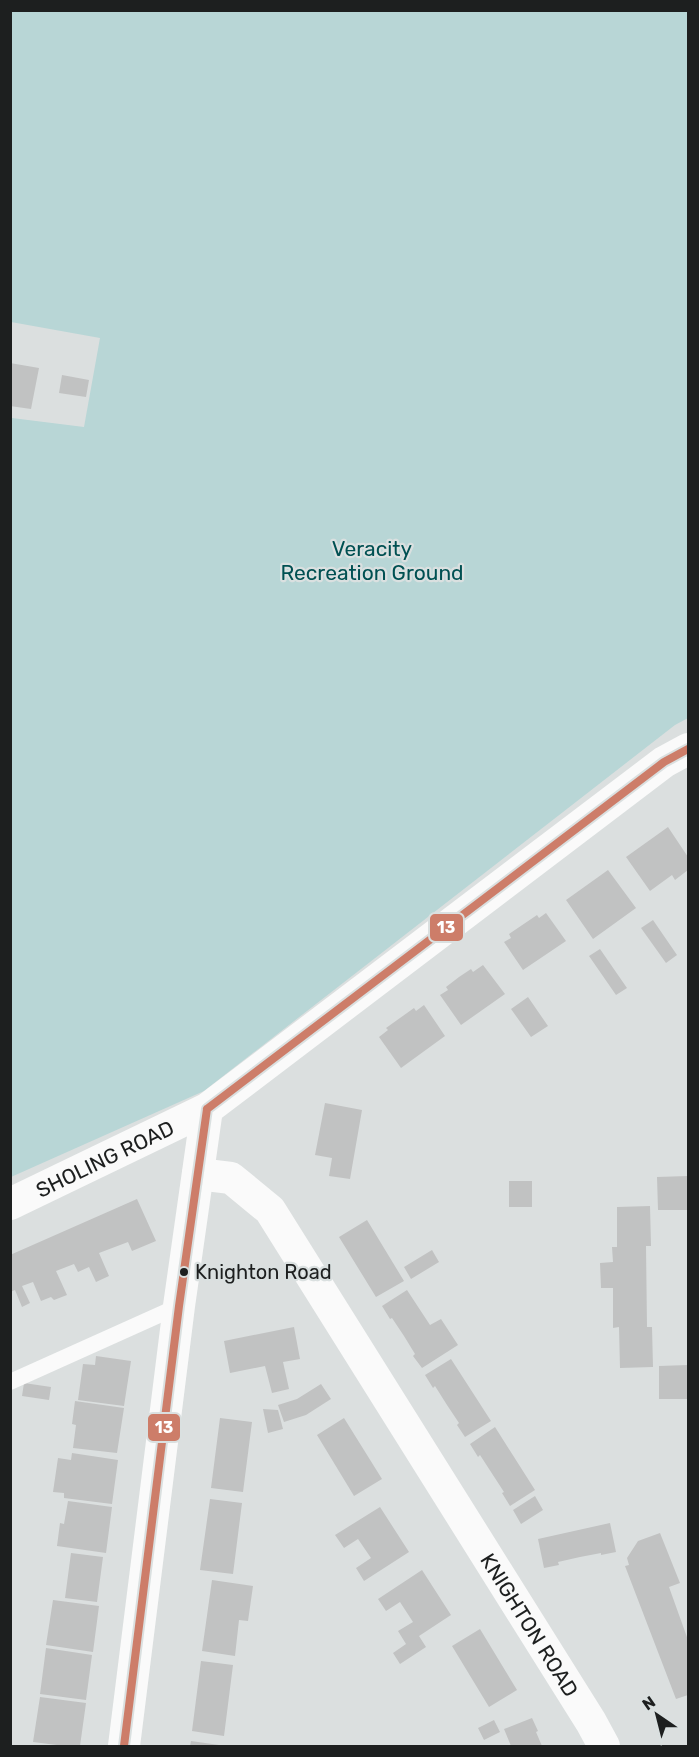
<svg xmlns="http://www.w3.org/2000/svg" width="699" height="1757" viewBox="0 0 699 1757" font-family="Rubik,sans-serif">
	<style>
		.green { fill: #b8d6d6 }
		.building { fill: #c1c2c2 }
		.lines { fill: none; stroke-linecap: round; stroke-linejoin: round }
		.service { stroke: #fafafa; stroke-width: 16 }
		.minor { stroke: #fafafa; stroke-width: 32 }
		.bus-1-casing { stroke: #dae0e0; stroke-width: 12 }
		.bus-1 { stroke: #cd7d69; stroke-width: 8 }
		.bus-dot { fill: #1d1f1f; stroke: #dae0e0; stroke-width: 2 }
		.labels { text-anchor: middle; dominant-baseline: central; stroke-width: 4.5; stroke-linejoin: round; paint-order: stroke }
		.bus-label { font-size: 20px; fill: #1d1f1f; stroke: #dae0e0; text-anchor: start }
		.park-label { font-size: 21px; fill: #005052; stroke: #dae0e0 }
		.street-label { font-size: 21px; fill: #1d1f1f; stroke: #dae0e0 }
		.line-badge { stroke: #dae0e0; stroke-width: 2 }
		.badge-label { font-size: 16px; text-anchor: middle; font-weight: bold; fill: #fff }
	</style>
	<rect width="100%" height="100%" fill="#dbdfdf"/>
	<path class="green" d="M11,10l677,1v707l-13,7 -471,366 -193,86v-756l1,-3 72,9 16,-89 -89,-16z"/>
	<path class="building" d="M10,363l29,5 -8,41 -21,-3z
		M62,375l27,5 -3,17 -27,-4z
		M668,827l20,30v13l-13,10 -3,-5 -22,16 -24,-34z
		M608,870l28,38 -43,31 -27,-39z
		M546,913l20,28 -43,29 -19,-28 7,-4 -2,-4 28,-19 2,3z
		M653,920l24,35 -11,8 -25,-35z
		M600,949l27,39 -11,7 -27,-39z
		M483,965l22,29 -44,31 -21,-30 8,-5 -2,-3 13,-10 12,-8 2,3z
		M528,997l20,29 -17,11 -20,-28z
		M424,1005l21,31 -44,32 -22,-31 9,-7 -2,-2 28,-20 2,3z
		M325,1103l37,7 -12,69 -21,-3 3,-18 -17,-3z
		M688,1176v34h-30l-1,-33z
		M509,1181h23v26h-23z
		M137,1199l19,42 -24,10 -4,-9 -29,11 10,23 -13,6 -7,-15 -11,5 -4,-8 -18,7 11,24 -13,5 -3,-3 -10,4 -8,-19 -11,4 8,17 -8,4 -7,-17 -5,2v-37z
		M650,1206l1,40h-5l1,81h5l1,40 -33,1 -1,-41 -6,1v-40h-12l-1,-25 13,-1 -1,-15h5v-40z
		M367,1220l37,61 -28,16 -37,-60z
		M432,1250l7,12 -28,17 -7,-12z
		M407,1290l23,35 11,-6 17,26 -36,23 -9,-12 2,-2 -11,-18 -12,-18 -2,1 -8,-13z
		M294,1327l6,32 -17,3 6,27 -17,4 -7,-27 -35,7 -6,-32z
		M96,1356l35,5 -7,45 -46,-6 5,-36 12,1z
		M451,1359l40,62 -26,16 -8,-12 2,-2 -12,-18 -12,-19 -2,2 -8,-13z
		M688,1365v34h-29v-33z
		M24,1383l27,4 -2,13 -27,-4z
		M321,1384l10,15 -25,16 -22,7 -6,-17 19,-6z
		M75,1401l49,7 -7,45 -44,-5 3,-23 -4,-1z
		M263,1409l15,1 5,19 -15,4z
		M220,1418l32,4 -9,70 -32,-4z
		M344,1418l38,61 -28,17 -37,-61z
		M495,1427l40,63 -25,16 -8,-13 2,-1 -24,-37 -2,2 -8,-13z
		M72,1453l46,7 -6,44 -48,-6v-5l-11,-1 5,-34 13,2z
		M535,1496l8,14 -22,14 -8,-14z
		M210,1499l32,4 -9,71 -33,-4z
		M68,1501l44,6 -6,46 -49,-7 3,-23 4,1z
		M380,1507l29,45 -45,29 -8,-13 15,-10 -13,-19 -14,9 -9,-13z
		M610,1523l6,29 -15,3v-2l-21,4 -22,5 1,3 -15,3 -6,-29z
		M660,1533l20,50 -11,4 19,53v55l-12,4 -51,-133 4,-1 -2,-7 11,-17z
		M71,1553l32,4 -6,45 -32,-4z
		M422,1570l29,45 -32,21 7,11 -26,17 -7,-11 13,-9 -8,-13 15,-9 -13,-20 -14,9 -8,-12z
		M212,1580l41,6 -5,35 -9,-1 -4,36 -33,-5z
		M53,1600l46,6 -6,46 -47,-7z
		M480,1629l37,61 -28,17 -37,-61z
		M46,1648l46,7 -6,45 -46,-6z
		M201,1661l32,4 -9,71 -32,-5z
		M40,1697l46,6 -6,43h-15l-32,-4z
		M532,1718l6,13 -2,1 6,14h-31l-7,-17z
		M494,1720l6,12 -16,8 -6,-12z
		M191,1741l28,4v1h-29z"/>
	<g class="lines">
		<path class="service" d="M10,1382l169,-76"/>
		<g class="minor">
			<path id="s1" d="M198,1174l33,4 39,32 321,512 13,24"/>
			<path id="s2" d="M10,1204l197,-95 457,-347 24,-13"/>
			<path d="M124,1746l55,-440 28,-197"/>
		</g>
		<defs>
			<path id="bus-1" d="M207,1109l457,-347 24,-13
				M124,1746l55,-440 28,-197"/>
		</defs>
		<use href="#bus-1" class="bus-1-casing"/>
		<use href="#bus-1" class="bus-1"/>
	</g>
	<circle class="bus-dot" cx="184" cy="1272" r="5"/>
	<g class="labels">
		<g class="bus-label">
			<text x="195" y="1272">Knighton Road</text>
		</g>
		<g class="park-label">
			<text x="372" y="548">Veracity<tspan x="372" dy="24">Recreation Ground</tspan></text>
		</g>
		<g class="street-label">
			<text stroke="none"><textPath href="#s2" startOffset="105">SHOLING ROAD</textPath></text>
			<text stroke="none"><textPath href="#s1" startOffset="573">KNIGHTON ROAD</textPath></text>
		</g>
	</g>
	<g class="line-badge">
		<rect x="429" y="913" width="35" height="29" rx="6" fill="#cd7d69"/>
		<rect x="147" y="1413" width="34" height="29" rx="6" fill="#cd7d69"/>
	</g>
	<g class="badge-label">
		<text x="446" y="933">13</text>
		<text x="164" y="1433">13</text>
	</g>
	<rect width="699" height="1757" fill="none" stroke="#1d1f1f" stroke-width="24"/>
	<g transform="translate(657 1715) rotate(325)" stroke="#dae0e0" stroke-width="4.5" paint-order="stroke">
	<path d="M0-4.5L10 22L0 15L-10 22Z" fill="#1d1f1f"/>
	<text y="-9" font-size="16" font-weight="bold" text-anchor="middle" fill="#1d1f1f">N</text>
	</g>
</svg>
